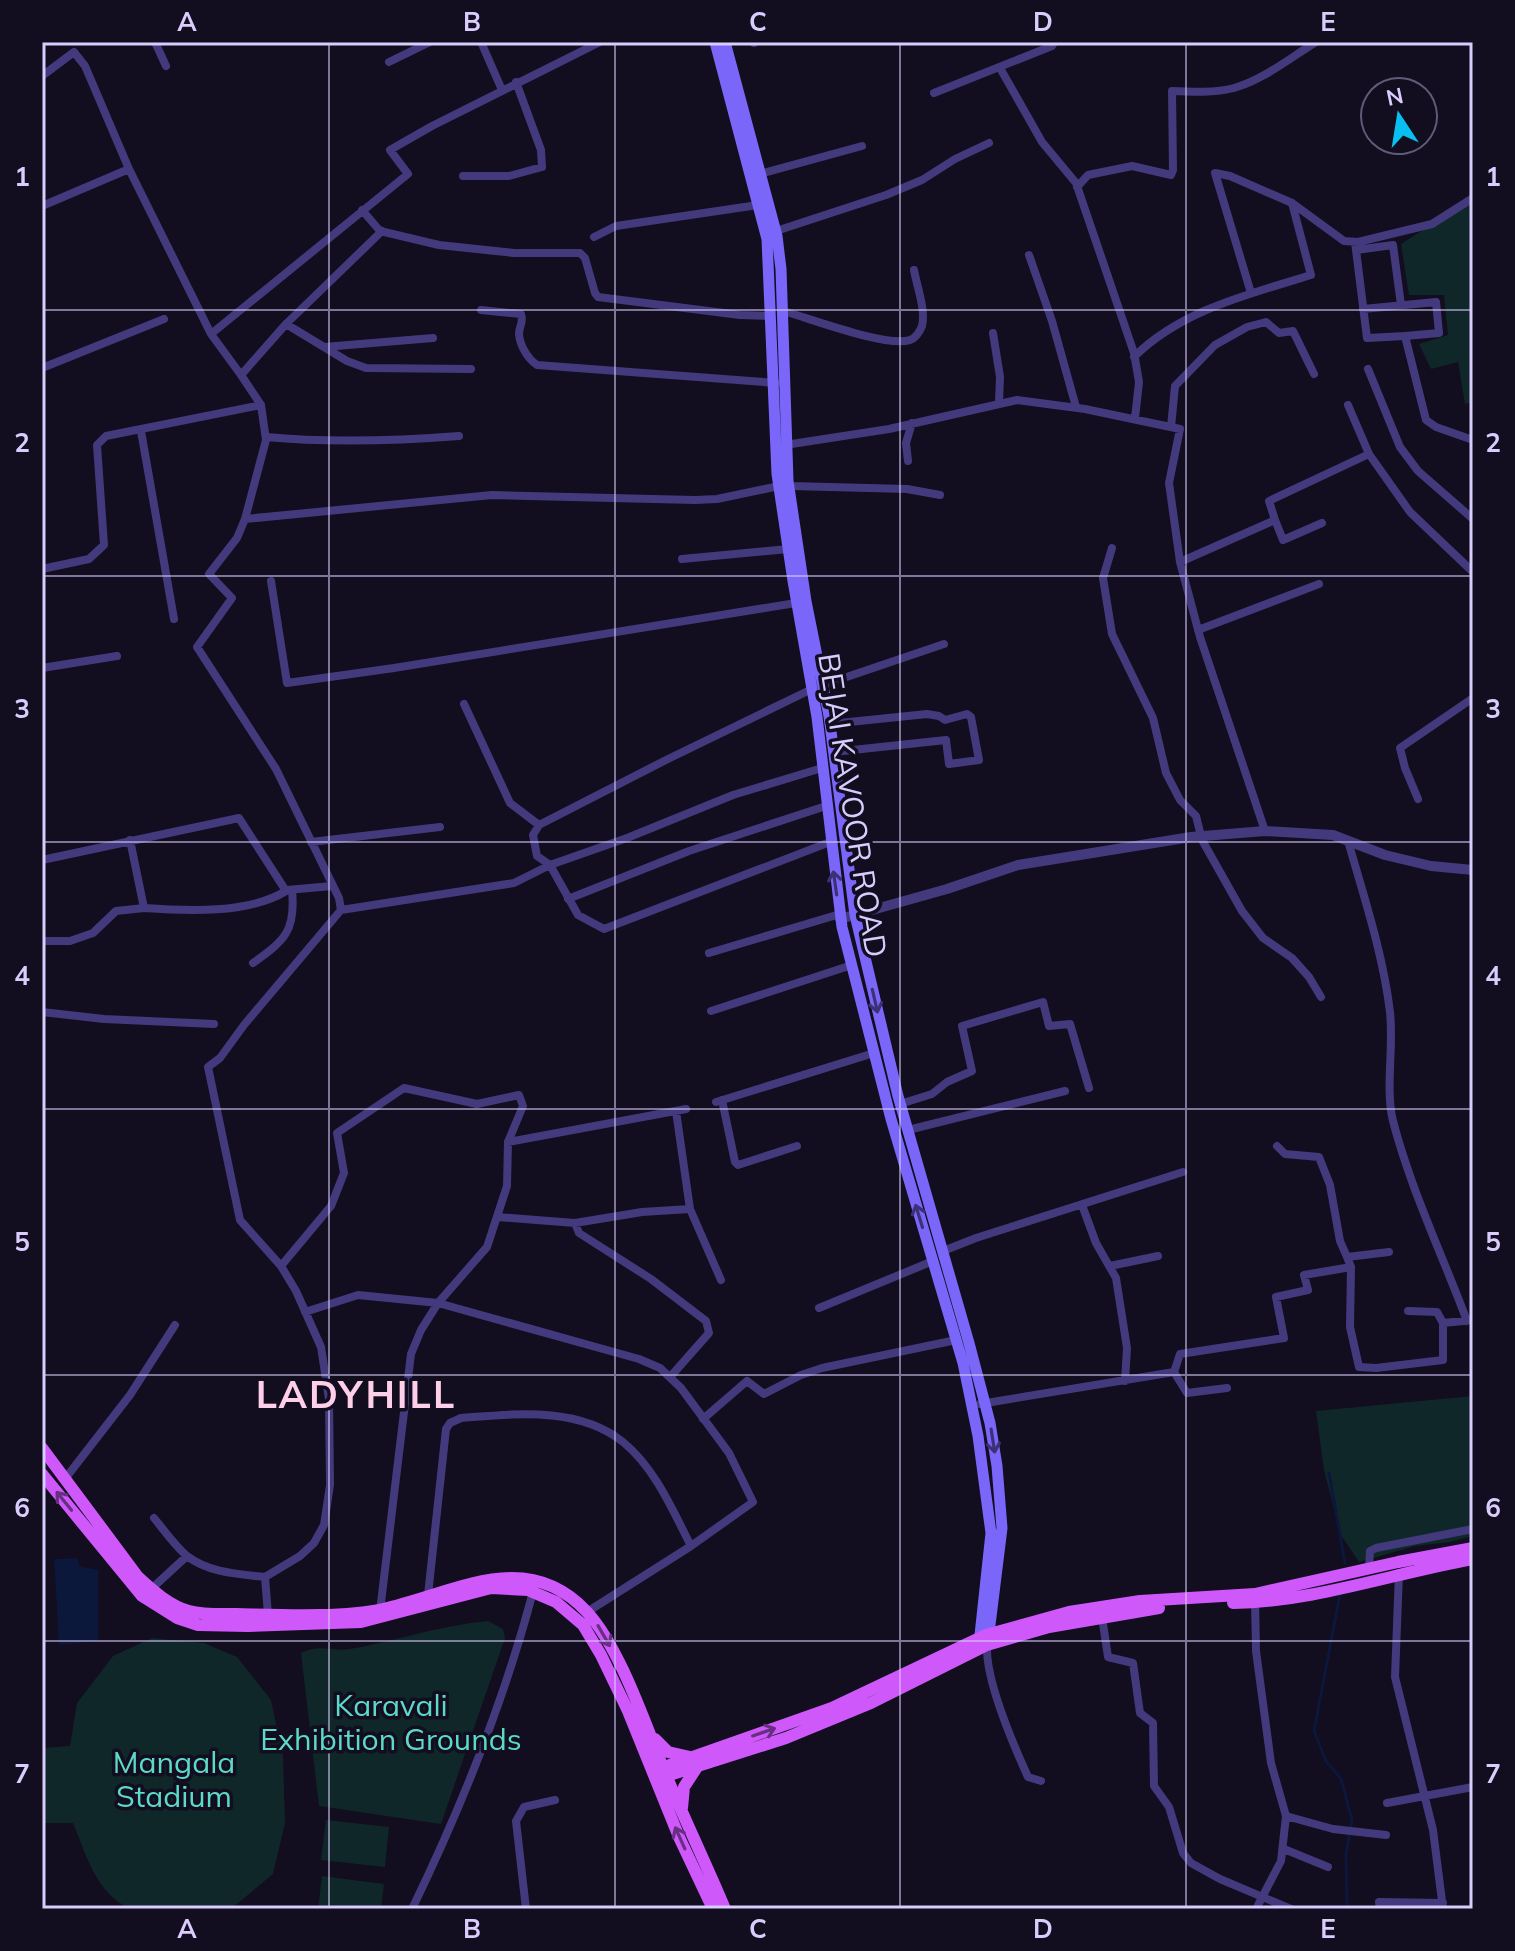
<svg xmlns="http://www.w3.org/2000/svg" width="1515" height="1951" viewBox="0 0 1515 1951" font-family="Mulish,sans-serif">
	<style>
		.green { fill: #102729 }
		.water { fill: #0b173b }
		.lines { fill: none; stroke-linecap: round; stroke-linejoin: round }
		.stream { stroke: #0b173b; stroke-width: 3 }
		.minor { stroke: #433a7d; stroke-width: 8 }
		.tertiary { stroke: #433a7d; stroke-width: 10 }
		.secondary { stroke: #7a67fa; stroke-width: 11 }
		.primary { stroke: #ce58fa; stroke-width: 12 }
		.oneway { stroke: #3c3177 }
		.oneway2 { stroke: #672f82 }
		.grid { fill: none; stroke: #d8cdfd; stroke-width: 2; stroke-opacity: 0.55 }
		.labels { text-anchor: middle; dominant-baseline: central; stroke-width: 7; stroke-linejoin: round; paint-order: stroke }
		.street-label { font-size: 30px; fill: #d8cdfd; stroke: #120d1f }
		.park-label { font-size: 30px; fill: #5cdac8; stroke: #120d1f }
		.district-label { font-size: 38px; font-weight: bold; letter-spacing: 2px; fill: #fdcfe8; stroke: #120d1f }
		.neatline { fill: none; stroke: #d8cdfd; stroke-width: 3 }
		.grid-label { font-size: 26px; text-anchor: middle; font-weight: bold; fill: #d8cdfd }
	</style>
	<rect width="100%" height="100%" fill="#120d1f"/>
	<path class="green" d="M1473,198v204l-8,2 -7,-42 -27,7 -12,-25 29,-9 -4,-40h-35l-8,-51z
		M1473,1396v140l-23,6 -35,4 -56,16 -18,-27 -17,-65 -8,-59z
		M488,1621l15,8 2,9 -64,186 -122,-18 -18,-153c20,-10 30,-1 49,-4 46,-8 91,-24 138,-28z
		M152,1638l52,5 33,14 34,43 12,56 2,67 -12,51 -36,30 -11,5h-96c-35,-17 -43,-53 -57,-86h-31v-75l28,-2 7,-43 36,-47z
		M326,1820l63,7 -4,40 -64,-7z
		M322,1876l62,8 -3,25h-63z"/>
	<path class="water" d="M78,1558l1,8 19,4v71l-39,4 -5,-86z"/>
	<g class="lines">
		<path class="stream" d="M1329,1473l16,90
			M1340,1594l-26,137 12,30 15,18 11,41 -6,34 1,55"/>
		<path class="minor" d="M155,42l11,24
			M481,42l21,48
			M754,42v1
			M389,62l41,-20
			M1000,68l42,74 34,41 58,170 5,29 -4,36
			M42,76l32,-24 11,14 44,103 82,165 197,-160 -18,-24 42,-24 168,-84
			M934,93l118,-47 2,-4
			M760,174l102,-28
			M463,176h46l33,-9 -1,-17 -25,-68
			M1077,187l11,-12 44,-9 39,9 2,-5 -1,-79c20,1 43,2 62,-3 29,-8 56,-30 82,-46
			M42,206l87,-37
			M362,210l18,21 59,14 75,8h66l5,5 10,35 3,4 142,18 31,1
			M776,231l110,-36 36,-15 33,-21 34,-16
			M594,237l22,-11 142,-21
			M1355,242l12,96 38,-2 21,84 10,7 37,13
			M1356,250l37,-5 8,60
			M1029,255l23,66 24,86
			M1251,293l-36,-120 15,3 62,27 52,38 14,1 74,-18 41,-26
			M1363,309l73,-7 3,31 -34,3
			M481,310l40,4c3,9 -2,12 -2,20 1,12 9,25 18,31l239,18
			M783,311c26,7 104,37 127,29 6,-2 10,-9 12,-14 4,-16 -5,-39 -8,-56
			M286,324l96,-93
			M993,333l7,44 -1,25
			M211,334l30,41
			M324,347l109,-9
			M1134,357c47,-47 116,-63 177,-82l-19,-72
			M42,368l122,-49
			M1368,369l32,78 18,24 55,48
			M261,405l-20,-30 45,-51 61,37 19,7 105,1
			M1348,405l21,49 41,58 63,60
			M1171,427l4,-41 40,-41 32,-18 19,-5 13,11 14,-2 21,43
			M141,431l33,188
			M266,437c65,6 128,4 193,-1
			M785,445l104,-16 128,-29 68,9 95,20 -11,54 11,79 20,75 65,194
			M908,461l-2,-18 6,-20
			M788,481l3,5 116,3 33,6
			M245,519l247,-24 203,5 22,-1 62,-13
			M1275,520l8,20 39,-17
			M1112,548l-9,30 9,56 41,84 13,55 14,27 16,16 6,24 40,71 21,27 29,20 17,19 12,20
			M682,559l106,-10
			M1180,562l95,-42 -6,-19 100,-47
			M42,569l47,-10 15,-14 -7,-100 9,-9 155,-31 5,35 -21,79 -8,19 -28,36 23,24 -35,49 79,122 63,129 2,12 -97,115 -24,33 -12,9 32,153 41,46 15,25 25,56 8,52 1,86 -6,40 -10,18 -14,13 -35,21 3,38
			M271,581l16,102 107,-15 402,-65
			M1198,630l121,-46
			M42,668l75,-12
			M823,685l121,-41
			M812,689l-144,70 -129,66 -6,10 4,21 13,9 28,50 26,14 226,-87
			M464,704l46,99 29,22
			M830,724l97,-10 12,2 6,4 22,-6 4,3 8,43 -30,4 -3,-24 -112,12
			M1418,799l-13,-31 -5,-20 73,-50
			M1348,841c16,56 35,113 42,171 4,35 -5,77 3,109 18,69 49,133 74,200
			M311,842l129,-15
			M42,860l197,-42 47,73c-37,23 -100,20 -142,17l-14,-68
			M287,890l45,-4
			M568,899l121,-48 137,-45
			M341,910l173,-27 36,-18 77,-27 106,-43 89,-27
			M42,941h28l23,-8 23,-22 28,-3
			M709,953l131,-39
			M253,963c32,-23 43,-32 39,-73
			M711,1011l141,-46
			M42,1012l62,7 110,5
			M722,1100l13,62 3,3 59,-19
			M716,1102l158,-49
			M900,1104l32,-10 15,-12 25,-11 -10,-45 81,-24 6,24 21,-2 19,64
			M676,1111l14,98 31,71
			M908,1130l157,-39
			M508,1142l178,-33
			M1277,1146l8,8 34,3 11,28 10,56 7,16
			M1082,1205l14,38 20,35 11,70 -2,33
			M497,1217l78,6 67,-11 48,-3
			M575,1223l4,10 72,46 55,42 3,12 -38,43
			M943,1251l33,-13 207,-66
			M1389,1252l-42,5 4,10 -1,60 9,40 17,1 67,-8v-37l-6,-11 -29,-1
			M281,1266l50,-60 13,-33 -7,-40 67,-45 73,16 42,-9 4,11 -15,36 -1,44 -20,61 -49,56 -17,27 -10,24 -31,257
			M1110,1266l48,-10
			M819,1308l114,-47
			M305,1312l53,-17 80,8 201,56 21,9 21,20 48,65 24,49 -62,44 -104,66
			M1443,1323l30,-3
			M1174,1372l6,-18 104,-16 -8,-41 32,-7 -4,-15 47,-8
			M980,1404l194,-32 13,21 40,-5
			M703,1419l44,-38 17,13 37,-19 21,-7 134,-28
			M63,1476l5,-1 62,-80 45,-70
			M154,1518c10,12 21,28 33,38 22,17 52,18 78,21
			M1369,1568l1,-17 6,-3 97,-19
			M1399,1573l-4,104 38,153 10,79
			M149,1591l38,-35
			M428,1595l18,-166 4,-6 11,-5c54,-4 117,-12 162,24 32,26 50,69 68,104
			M1255,1599l1,52 15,112 15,53 -5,45 -25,48
			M1102,1617l6,40 25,6 7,50 13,10 1,63 15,21 14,46 8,10 29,16 71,30
			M987,1645c-2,35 26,99 41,132l13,4
			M1387,1803l86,-16
			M1286,1816l47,13 53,6
			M1284,1849l44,18
			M412,1909c49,-101 92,-208 121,-317
			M526,1909l-10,-88 8,-14 31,-7
			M1380,1909l-1,-7 64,1"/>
		<path class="tertiary" d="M840,919l107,-30 71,-24 173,-28 74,-6 68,4 52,20 46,11 42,4"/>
		<path class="secondary" d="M715,42l52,197 10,235 16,107 24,136 25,210 49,192 72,244 15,73 13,97 -12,111
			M725,42l52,194 4,33 7,212 18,120 23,115 26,199 43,181 71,247 21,80 7,43 5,62 -14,113"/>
		<path class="primary" d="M42,1448l96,129c14,13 32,29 51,34 15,4 32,3 48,3 43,1 105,4 146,-5 70,-15 143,-63 204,3 34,37 59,115 79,163 19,45 40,89 59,134
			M42,1474l100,122 35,22 21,7 50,1 113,-4 130,-34 37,2 28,12 27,23 18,30 27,56 51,126 34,72
			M1233,1603c80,-1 161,-30 240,-44
			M655,1739l13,13 22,5
			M656,1770l176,-62 154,-73 83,-23 71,-11 115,-7 143,-32 75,-14
			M660,1778l126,-40 85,-35 116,-58 62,-18 110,-19
			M682,1808l2,-21 15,-23"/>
	</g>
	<defs><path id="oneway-shaft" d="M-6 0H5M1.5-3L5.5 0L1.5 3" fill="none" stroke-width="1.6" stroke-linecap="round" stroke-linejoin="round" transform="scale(2)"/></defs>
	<g class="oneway">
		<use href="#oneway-shaft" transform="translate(835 883) rotate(-98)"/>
		<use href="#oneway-shaft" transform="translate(875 1001) rotate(77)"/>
		<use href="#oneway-shaft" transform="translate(919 1216) rotate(-107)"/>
		<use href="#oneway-shaft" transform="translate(993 1441) rotate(81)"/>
	</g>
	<g class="oneway2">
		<use href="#oneway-shaft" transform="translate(64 1501) rotate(-129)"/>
		<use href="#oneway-shaft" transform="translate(604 1636) rotate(60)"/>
		<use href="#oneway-shaft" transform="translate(764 1732) rotate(-19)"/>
		<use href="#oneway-shaft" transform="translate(680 1838) rotate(-114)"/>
	</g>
	<path class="grid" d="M329,42v1867M615,42v1867M900,42v1867M1186,42v1867M42,310h1431M42,576h1431M42,842h1431M42,1109h1431M42,1375h1431M42,1641h1431"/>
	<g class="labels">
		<g class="street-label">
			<text transform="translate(853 805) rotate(81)">BEJAI KAVOOR ROAD</text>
		</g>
		<g class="park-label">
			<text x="391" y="1705">Karavali<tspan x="391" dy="34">Exhibition Grounds</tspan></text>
			<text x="174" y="1762">Mangala<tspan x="174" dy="34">Stadium</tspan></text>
		</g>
		<g class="district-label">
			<text x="356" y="1394">LADYHILL</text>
		</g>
	</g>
	<rect width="1515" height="1951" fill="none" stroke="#120d1f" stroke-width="88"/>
	<g transform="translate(1399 116) rotate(348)"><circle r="38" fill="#120d1f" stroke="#615a78" stroke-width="2"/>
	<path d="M0-6L14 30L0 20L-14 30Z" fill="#08bfef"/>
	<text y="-12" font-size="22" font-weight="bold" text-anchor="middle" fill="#d8cdfd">N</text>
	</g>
	<rect x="44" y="44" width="1427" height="1863" class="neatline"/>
	<g class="grid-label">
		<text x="187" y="31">A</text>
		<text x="472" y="31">B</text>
		<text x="758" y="31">C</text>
		<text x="1043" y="31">D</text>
		<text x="1328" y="31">E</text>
		<text x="22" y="186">1</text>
		<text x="1493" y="186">1</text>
		<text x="22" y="452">2</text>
		<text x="1493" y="452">2</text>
		<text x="22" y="718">3</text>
		<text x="1493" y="718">3</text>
		<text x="22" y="985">4</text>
		<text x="1493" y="985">4</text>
		<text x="22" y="1251">5</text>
		<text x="1493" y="1251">5</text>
		<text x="22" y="1517">6</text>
		<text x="1493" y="1517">6</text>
		<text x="22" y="1783">7</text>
		<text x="1493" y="1783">7</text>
		<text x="187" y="1938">A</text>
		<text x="472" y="1938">B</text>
		<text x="758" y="1938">C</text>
		<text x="1043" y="1938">D</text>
		<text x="1328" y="1938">E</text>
	</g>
</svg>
